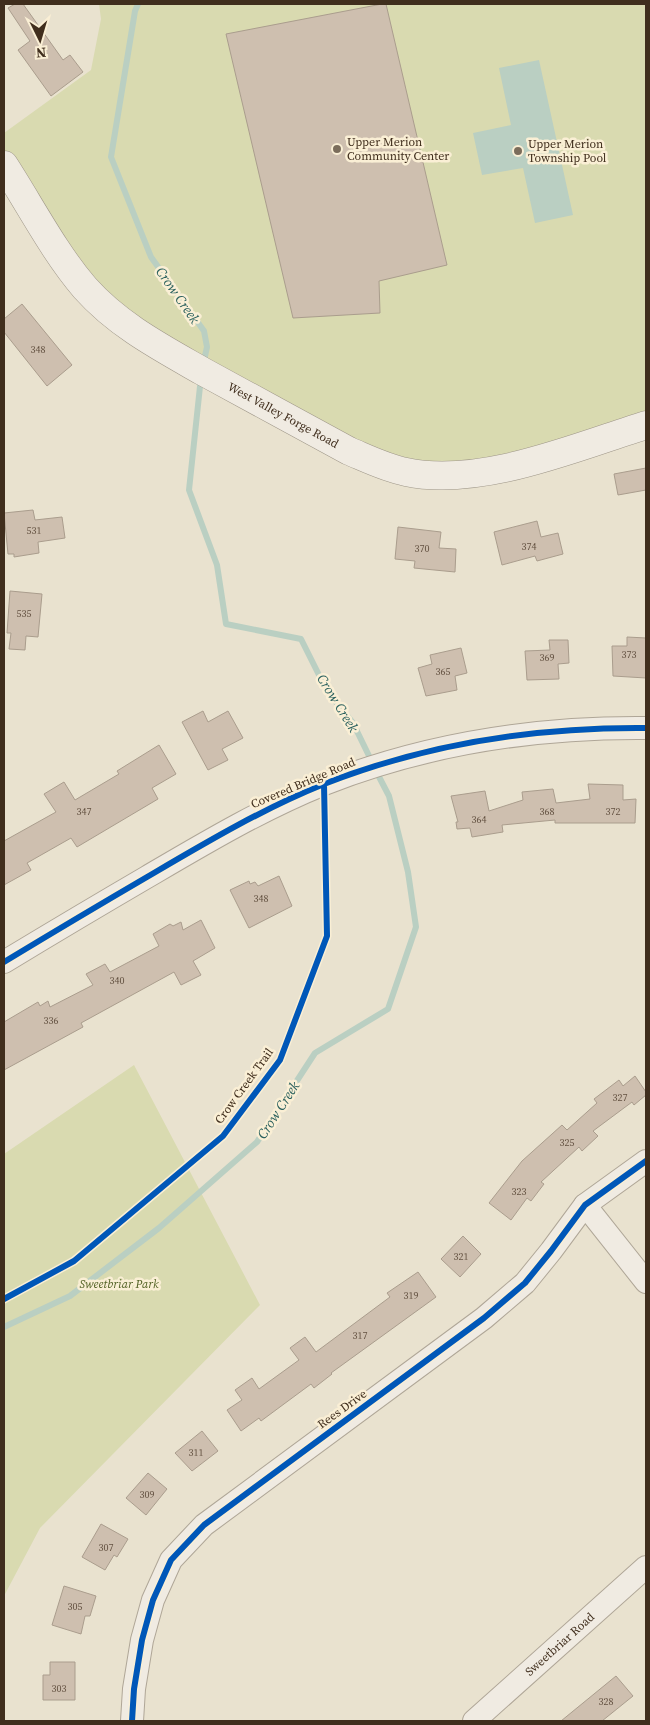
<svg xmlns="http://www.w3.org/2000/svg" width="650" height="1725" viewBox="0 0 650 1725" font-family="'Source Serif 4',serif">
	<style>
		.green { fill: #d9dab0 }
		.water { fill: #bacfc2 }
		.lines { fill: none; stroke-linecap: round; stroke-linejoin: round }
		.stream { stroke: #bacfc2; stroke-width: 6 }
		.building { fill: #cebfaf; stroke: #aa9d8d }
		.street-casing { stroke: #afa697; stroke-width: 24 }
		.secondary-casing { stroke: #9e9688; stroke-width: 29 }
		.street { stroke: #f0ebe2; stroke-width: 22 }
		.secondary { stroke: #f0ebe2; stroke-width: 28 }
		.cycleway-casing { stroke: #faefd5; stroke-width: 9 }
		.cycleway { stroke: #0057b8; stroke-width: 6 }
		.poi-dot { fill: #7b6d5b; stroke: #faefd5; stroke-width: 2 }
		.labels { text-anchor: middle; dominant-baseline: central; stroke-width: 5; stroke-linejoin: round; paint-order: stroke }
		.number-label { font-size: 10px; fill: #645242 }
		.poi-label { font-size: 12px; fill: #402e1d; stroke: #faefd5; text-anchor: start }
		.street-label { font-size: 12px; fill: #402e1d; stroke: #faefd5 }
		.park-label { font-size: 12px; font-style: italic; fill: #4f5f21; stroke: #faefd5 }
		.water-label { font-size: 14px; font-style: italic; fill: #2b615e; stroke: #faefd5 }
	</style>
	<rect width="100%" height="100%" fill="#e9e2cf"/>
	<path class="green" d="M99,4h547v421l-219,50 -290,-142 -133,-168v-32l87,-63 10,-51z
		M134,1065l126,240 -220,223 -36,68v-442z"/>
	<path class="water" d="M539,60l34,155 -38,8 -12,-55 -41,7 -9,-42 38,-8 -12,-57z"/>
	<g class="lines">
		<path class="stream" d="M138,4l-3,7 -24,146 40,100 53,74 3,16 -4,18
			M201,377l-12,113 28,75 9,59 75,15 26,52 26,32 19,39
			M4,1327l66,-31 89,-68 98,-86 58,-89 73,-44 28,-82 -8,-55 -19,-76 -13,-25"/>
	</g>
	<path class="building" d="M15,4h8l40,56 7,-5 13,17 -32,24 -33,-46 12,-9 -22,-33z
		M382,4h4l61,261 -68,16 1,32 -87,5 -67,-284z
		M22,304l50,61 -25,21 -43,-54v-13z
		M646,468v22l-28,5 -4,-21z
		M33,510l2,10 27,-3 3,21 -27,4 1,11 -25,4v-3h-6l-4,-41z
		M537,521l4,16 17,-4 5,21 -26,7 -2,-5 -33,9 -8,-33z
		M398,527l43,5 -2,16 17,1 -1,23 -41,-4 1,-7 -20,-2z
		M10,591l32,3 -4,43 -12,-1 -1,14 -16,-1 2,-16h-4z
		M627,637l19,1v40l-33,-2 -1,-30h15z
		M549,640h19l1,23 -11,1 1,15 -32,1 -2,-29 25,-1z
		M461,648l6,25 -12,3 2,14 -31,6 -8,-28 14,-4 -2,-9z
		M203,711l5,11 20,-11 15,27 -21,11 6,11 -20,10 -26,-48z
		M159,745l17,29 -24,14 6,11 -81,48 -6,-9 -44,25 4,7 -27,15v-44l52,-29 -12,-18 20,-12 11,18 44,-26 -2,-3z
		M588,784l35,1v15l13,-1 -1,24h-80v-3l-53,5 1,7 -31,5 -2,-9 -13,1 -1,-7h2l-7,-26 34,-5 4,20 34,-11 -1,-8 31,-3 3,14 34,-4z
		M279,876l13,30 -43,22 -19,-38 19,-9 1,3 5,-2 3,4z
		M201,920l14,28 -22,13 8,14 -20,10 -7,-13 -93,51 2,4 -79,43v-48l34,-20 2,4 8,-5 2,6 43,-22 -7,-11 19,-10 5,8 49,-26 -6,-12 17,-10 3,2 8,-4 2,8z
		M635,1076l11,16v3l-12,10 -2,-3 -39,29 5,5 -16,15 -3,-4 -38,35 3,2 -13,17 -4,-3 -16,22 -22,-17 33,-42 40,-36 5,5 30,-27 -3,-4 25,-19 4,6z
		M463,1236l18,18 -21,23 -19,-18z
		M418,1272l18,25 -105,76 1,1 -18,14 -3,-4 -50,37 -2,-3 -18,13 -14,-21 15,-10 -7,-10 17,-12 7,11 40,-29 -9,-12 15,-11 11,15 74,-55 -3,-4z
		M202,1431l16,20 -26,20 -17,-18z
		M148,1473l19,16 -21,26 -20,-17z
		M101,1524l27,15 -11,18 -3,-2 -9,15 -23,-13z
		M64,1586l32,10 -6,20h-5l-4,18 -29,-9z
		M50,1662h25v38h-32v-25h7z
		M616,1676l17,20 -31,25h-41z"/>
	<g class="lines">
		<defs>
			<g id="street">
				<path d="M4,962c48,-29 95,-57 143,-85 58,-34 115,-68 177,-93 102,-40 213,-57 322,-56"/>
				<path d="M585,1205l61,77"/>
				<path d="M132,1721l2,-32 8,-49 11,-40 18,-40 33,-35 280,-207 41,-35 26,-32 34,-46 61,-44"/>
				<path id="s1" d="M474,1721l172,-154"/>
			</g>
			<g id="secondary">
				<path id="s2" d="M4,165c26,40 50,87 81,123 33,37 75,59 117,83 49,27 98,53 147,80 19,8 37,17 57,21 74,16 170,-25 240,-47"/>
			</g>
		</defs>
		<use href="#street" class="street-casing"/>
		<use href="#secondary" class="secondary-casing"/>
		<use href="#street" class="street"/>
		<use href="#secondary" class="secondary"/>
		<defs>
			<path id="cycleway" d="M4,962c48,-29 95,-57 143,-85 58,-34 115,-68 177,-93 102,-40 213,-57 322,-56
				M4,1299l70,-38 149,-125 57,-76 47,-124 -3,-152
				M132,1721l2,-32 8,-49 11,-40 18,-40 33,-35 280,-207 41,-35 26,-32 34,-46 61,-44"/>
		</defs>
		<use href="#cycleway" class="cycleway-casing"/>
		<use href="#cycleway" class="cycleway"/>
	</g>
	<g class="poi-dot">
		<circle cx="337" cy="149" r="5"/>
		<circle cx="518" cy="151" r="5"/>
	</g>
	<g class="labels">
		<g class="number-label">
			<text x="38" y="349">348</text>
			<text x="34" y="530">531</text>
			<text x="529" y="546">374</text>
			<text x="422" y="548">370</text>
			<text x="24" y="613">535</text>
			<text x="629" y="654">373</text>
			<text x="547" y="657">369</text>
			<text x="443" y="671">365</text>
			<text x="84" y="811">347</text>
			<text x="547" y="811">368</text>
			<text x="613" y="811">372</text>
			<text x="479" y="819">364</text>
			<text x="261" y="898">348</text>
			<text x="117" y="980">340</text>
			<text x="51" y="1020">336</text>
			<text x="620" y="1097">327</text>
			<text x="567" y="1142">325</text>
			<text x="519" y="1191">323</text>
			<text x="461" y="1256">321</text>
			<text x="411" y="1295">319</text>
			<text x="360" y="1335">317</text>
			<text x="196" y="1452">311</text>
			<text x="147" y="1494">309</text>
			<text x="106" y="1547">307</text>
			<text x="75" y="1606">305</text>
			<text x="59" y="1688">303</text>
			<text x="606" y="1701">328</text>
		</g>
		<g class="poi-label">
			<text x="347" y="142">Upper Merion<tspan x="347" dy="14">Community Center</tspan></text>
			<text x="528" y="144">Upper Merion<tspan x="528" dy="14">Township Pool</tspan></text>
		</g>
		<g class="street-label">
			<text stroke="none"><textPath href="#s2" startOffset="384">West Valley Forge Road</textPath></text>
			<text transform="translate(303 783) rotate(-23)">Covered Bridge Road</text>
			<text transform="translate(244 1086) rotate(-54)">Crow Creek Trail</text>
			<text transform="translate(342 1409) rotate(-36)">Rees Drive</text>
			<text stroke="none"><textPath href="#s1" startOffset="115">Sweetbriar Road</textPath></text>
		</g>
		<g class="park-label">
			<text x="119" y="1284">Sweetbriar Park</text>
		</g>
		<g class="water-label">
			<text transform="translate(178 295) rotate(55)">Crow Creek</text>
			<text transform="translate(338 703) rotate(58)">Crow Creek</text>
			<text transform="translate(278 1110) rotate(-57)">Crow Creek</text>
		</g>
	</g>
	<rect width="650" height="1725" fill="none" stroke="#402e1d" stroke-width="10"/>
	<g transform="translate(40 40) rotate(175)" stroke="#faefd5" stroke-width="4" paint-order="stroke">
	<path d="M0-4L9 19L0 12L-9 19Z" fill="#402e1d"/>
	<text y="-8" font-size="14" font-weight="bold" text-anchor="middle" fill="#402e1d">N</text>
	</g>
</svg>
